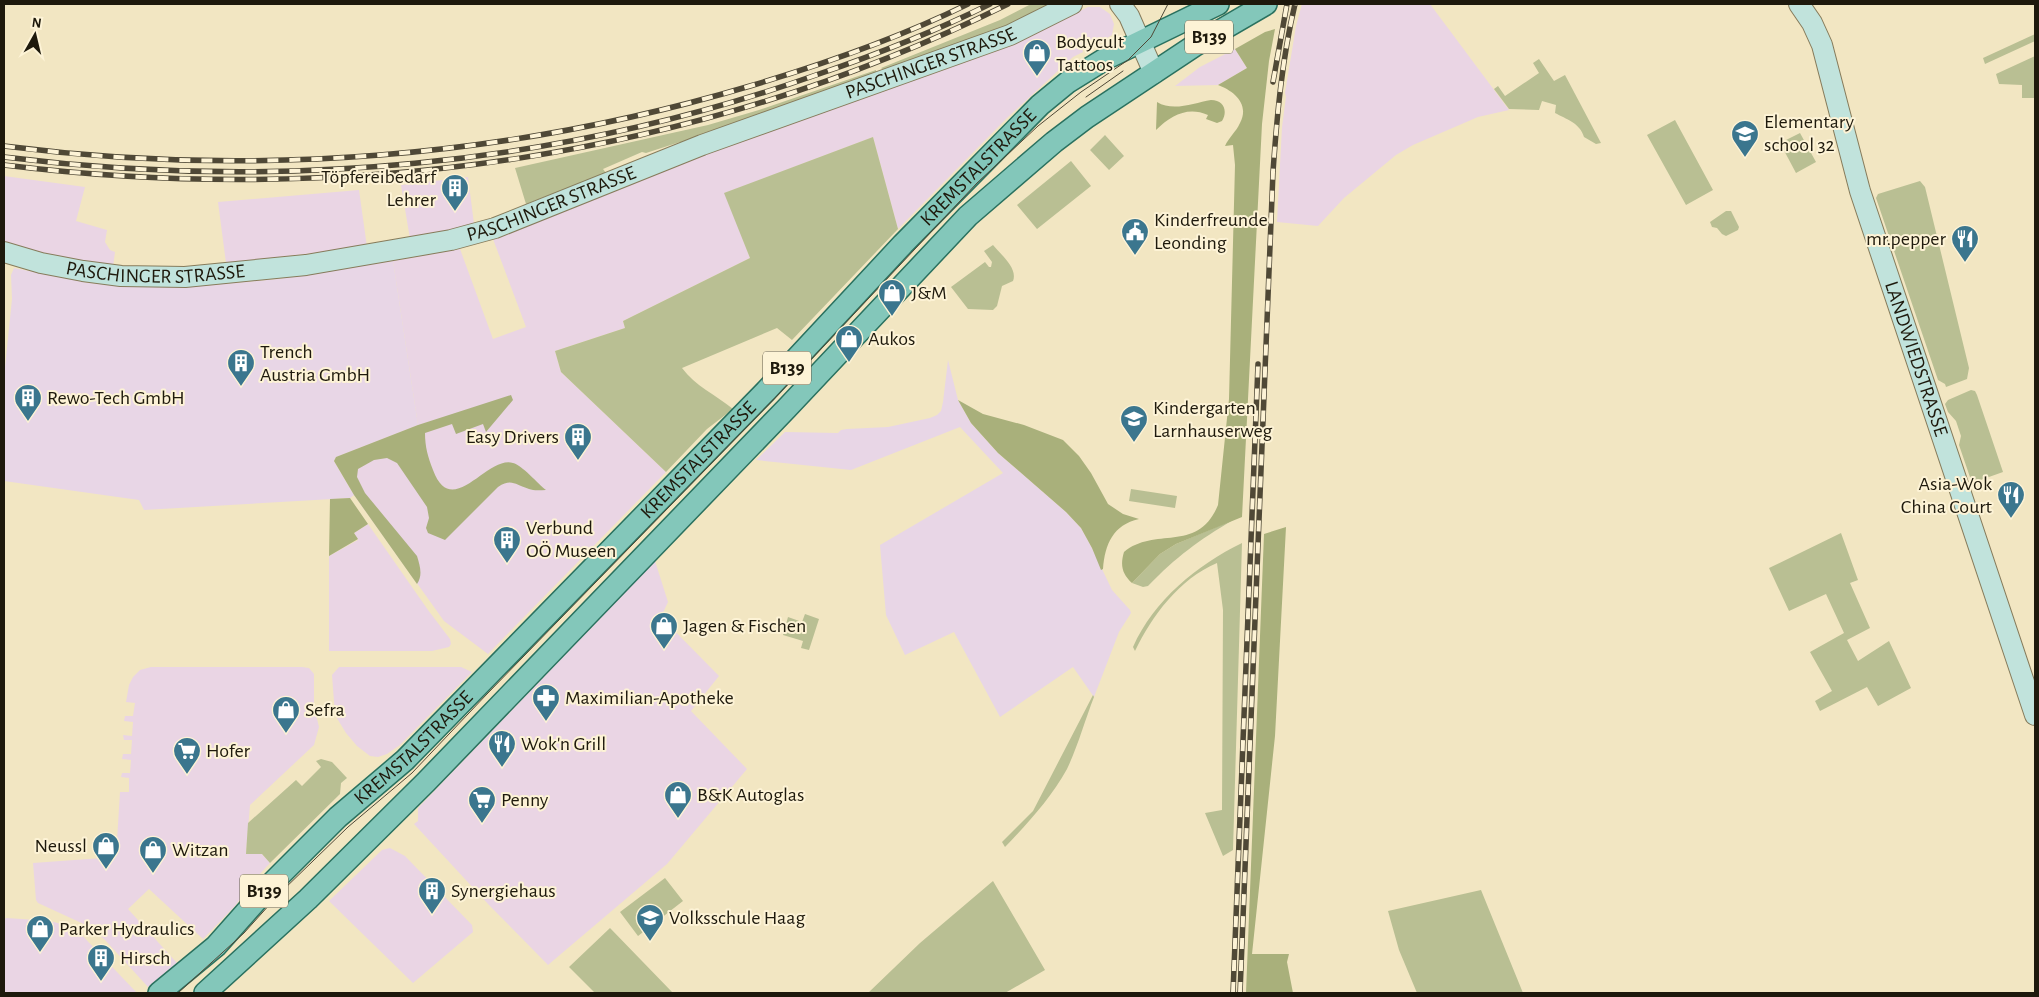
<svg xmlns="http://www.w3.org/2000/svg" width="2039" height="997" viewBox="0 0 2039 997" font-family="'Alegreya Sans',sans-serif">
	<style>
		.commercial { fill: #ead5e4 }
		.industrial { fill: #e8d6e6 }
		.green { fill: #b9bf93 }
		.forest { fill: #a9b07b }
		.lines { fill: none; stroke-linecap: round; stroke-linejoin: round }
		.secondary-casing { stroke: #867b5b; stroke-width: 22 }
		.primary-casing { stroke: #2a715f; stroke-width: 24 }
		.secondary { stroke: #c1e3dc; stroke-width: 20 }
		.primary { stroke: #83c7ba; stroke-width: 21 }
		.tram { stroke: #4f4836; stroke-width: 1 }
		.rail-casing { stroke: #4f4836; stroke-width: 5.5 }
		.rail { stroke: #fdf3d6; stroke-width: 4; stroke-dasharray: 11; stroke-linecap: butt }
		.labels { text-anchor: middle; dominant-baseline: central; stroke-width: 4; stroke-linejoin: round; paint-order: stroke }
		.shield { fill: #fdf3d6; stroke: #615a49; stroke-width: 1 }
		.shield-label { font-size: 19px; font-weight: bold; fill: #1e190c }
		.poi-label { font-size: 20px; fill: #1e190c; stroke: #fdf3d6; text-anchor: start }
		.street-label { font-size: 20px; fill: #1e190c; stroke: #fdf3d6 }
	</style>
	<rect width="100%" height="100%" fill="#f2e6c2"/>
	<path class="commercial" d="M1302,4h128l79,106 -31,7 -65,28 -17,10 -52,43 -26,28 -41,-4 5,-95 4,-30 -1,-4 11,-67z
		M1088,7h12l10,7 4,10 -2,11 -14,9 -2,-2 -14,7 1,3 -10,5 -66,61 -109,111 -25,-92 -148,56 25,65 -127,63 2,7 -70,23 6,21 105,100 -178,182 -44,-33 -90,-126 -18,-38 82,-32 -25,-164 67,-12 33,90 33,-12 -33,-88 209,-83 311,-111z
		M1235,49l12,19 -29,17 -43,1 25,-19z
		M4,176l81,11 -9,34 31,9 -2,12 5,8 5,2 -2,15 -28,-3 -81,-21z
		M468,177l6,47 -64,15 -9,-54z
		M359,190l8,57 -141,16 -8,-61z
		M368,524l60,86 22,29 1,5 -2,3 -17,4h-103v-95l29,-16 -4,-7z
		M655,561l13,41 -7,15 58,59 -28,35 56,58 -80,95 -119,101 -59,-60 -75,-81 4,-3v-13z
		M151,667h151l7,1 5,6v32l5,21 -5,18 -64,60 -4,48 16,1 8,9 -20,22 -15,21 -32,33 -54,-50 -21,20 49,54 -29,24 -43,-47 -17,-14 -50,-23 -2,-3 -3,-37 83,-6 4,-65h9v-14l-8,-1 1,-4h8l1,-13 -9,-1 1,-5h8l1,-14h-8l-1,-5 9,1 1,-14 -9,-1 1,-5h8l2,-13 -9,-1 3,-17 4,-8 7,-7z
		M339,667h122l11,5 -72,73 -13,9 -9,3 -8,-1 -13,-10 -11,-13 -11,-18 -3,-40z
		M390,848l15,8 67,69 1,7 -60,51 -84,-82 53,-51z
		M7,918l43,3 19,5 9,5 59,62h-133v-74z"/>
	<path class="industrial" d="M393,261l25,164 -82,32 -2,4 20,34 -4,3 -206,12 -5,-10 -135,-19v-104l8,-78 -1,-24 3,-7 75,15 54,4h30l27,-1 78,-7z
		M948,360l10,40 13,23 27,30 68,59 15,16 11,20 20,42 18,20 1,3 -12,19 -25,65 -21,-30 -73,50 -46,-85 -49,23 -19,-40 -6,-70 123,-72 -43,-46 -109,43 -95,-10 29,-28 53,1 3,-3 6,-1 41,-2 42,-9 7,-3 4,-4 2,-9z"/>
	<path class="green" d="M1031,4h26l-54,28 -116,41 -6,-5 119,-48z
		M2035,34v7l-50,23 -2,-6z
		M2035,56v42h-13v-13l-23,-1 -3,-10z
		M1539,59l15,22 11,-6 36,68 -5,1 -12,-7c-4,-14 -18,-18 -29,-24l1,-8 -14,-4 -3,9 -30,-1 -15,-20 4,-3 7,10 34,-23 -6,-10z
		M876,70v7l-193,69 -3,-4 -34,11 -4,-1 -39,17 3,4 -80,31 -11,-36 193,-43 51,-15z
		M1675,120l38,70 -27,15 -39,-70z
		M1800,133l16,29 -20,11 -16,-30z
		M1105,135l19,21 -15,14 -19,-20z
		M873,137l25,92 -106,111 -15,-12 -95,40c13,18 34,27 51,41l-26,20 -41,43 -105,-100 -6,-21 70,-23 -2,-7 127,-63 -26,-65z
		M1071,161l20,25 -54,43 -20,-24z
		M1920,181l5,6 44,181 -2,11 -21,8 -1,-3 -7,-4 -62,-182 2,-4z
		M1726,211h5l8,16 -1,3 -12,6 -4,-2 -5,-6 -5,-1 -2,-5z
		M993,245c8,10 25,23 20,36l-11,5 -5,20 -4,4 -25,-1 -17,-22 34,-25 4,5h2l1,-5 -8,-11z
		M1971,390l4,1 2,4 26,77 -31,11 -13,-38 2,-9 -5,-15 -8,-9 -3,-8 3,-4z
		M1131,489l46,7 -2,12 -46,-7z
		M1233,520c-34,20 -57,37 -85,66l-5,1 -11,-4 28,-29 16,-10z
		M1841,533l17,47 -8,3 20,45 -23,12 11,21 31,-20 22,47 -33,18 -11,-19 -47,24 -5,-10 17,-10 -22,-39 34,-19 -18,-39 -37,17 -20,-43z
		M1242,543l-9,307 -10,6 -18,-43 17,-3 1,-200 -6,-47c-38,16 -65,53 -82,88l-2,-4c21,-47 64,-82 109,-104z
		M805,614l14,5 -10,31 -8,-2 2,-7 -20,-6 5,-18 14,5z
		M1093,695l1,2c-9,23 -16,49 -27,72 -16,29 -39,54 -62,78l-3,-5 31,-31z
		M321,759l11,3 15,16 -6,5 -1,11 -70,69 -8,-9h-16l2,-31 48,-43 6,6 19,-19 -5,-6z
		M665,878l18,23 -45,35 -18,-24z
		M993,881l52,89 -40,23h-137l52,-50z
		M1481,890l42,103h-106l-18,-43 -11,-39z
		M610,928l63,65h-78l-26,-26z"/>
	<path class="forest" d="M1275,29l-6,32 -7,63 -20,393 -66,27 -16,10 -28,29c-10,-9 -12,-18 -8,-31 31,-26 74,2 94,-47l11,-106 6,-234 -2,-20 -8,1c4,-9 11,-14 15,-23 10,-19 -6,-32 -22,-38l29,-17 -12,-19 30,-17z
		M1211,100c13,0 17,11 11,21l-5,2 -11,-4 2,-4c-20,-9 -37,0 -52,15l1,-28c16,10 37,1 54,-2z
		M511,395l2,5 -27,32 -3,-8 -27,10 -4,-10 -27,9c0,14 3,24 8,37 19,51 54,-15 80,-7 9,2 25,21 33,27 -5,0 -12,1 -17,-1 -14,-4 -17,-11 -31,-2l-53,53 -17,-7 -2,-5 3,-10 -2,-11 -30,-44 -10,-5 -13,2 -16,9 -1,8 8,16 52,63c3,10 6,19 0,28l-63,-89 -20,-34 2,-4 82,-32z
		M958,400l25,14 41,11 39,15 16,16 12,17 17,31 15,10 16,5c-26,6 -34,25 -36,50l-2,1 -9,-22 -11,-20 -15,-16 -68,-59 -27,-30z
		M350,498l18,26 -14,9 4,6 -29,17 1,-57z
		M1286,527l-11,209 -23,218h37l-2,8 6,31h-47l18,-459z"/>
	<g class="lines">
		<defs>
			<g id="secondary">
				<path d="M1120,4l9,12 25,57"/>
				<path id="s1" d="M1799,4l13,19 10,22 38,146 175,524"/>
				<path id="s2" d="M4,252l37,11 42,8 38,5 64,1 121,-12 145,-25 44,-12 207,-83 308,-110 62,-31"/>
			</g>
			<g id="primary">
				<path id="s3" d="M159,993l57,-47 55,-62 67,-67 67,-57 361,-369 137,-147 137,-139 28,-23 37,-23 113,-55"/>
				<path d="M205,993l103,-94 118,-117 361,-374 181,-192 86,-74 33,-25 107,-71 72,-42"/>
			</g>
		</defs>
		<use href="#secondary" class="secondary-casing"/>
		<use href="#primary" class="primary-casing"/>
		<use href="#secondary" class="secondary"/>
		<use href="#primary" class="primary"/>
		<path class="tram" d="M1086,97l37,-26
			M178,993l66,-60 36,-40 68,-66 64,-54 75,-79 288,-296 202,-215 61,-57 43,-34 47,-32 23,-23 17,-33"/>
		<defs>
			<path id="rail" d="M1273,82l14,-78
				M4,146c250,32 504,12 746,-60 74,-22 149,-48 218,-82
				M4,157c273,34 552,10 812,-82 59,-20 118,-43 174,-71
				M4,165c344,42 692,-6 1004,-161
				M1233,993l25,-629
				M1240,993l33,-821c4,-57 9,-113 22,-168"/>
		</defs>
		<use href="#rail" class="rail-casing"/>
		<use href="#rail" class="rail"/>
	</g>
	<defs>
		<symbol id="shop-pin" viewBox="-11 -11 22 30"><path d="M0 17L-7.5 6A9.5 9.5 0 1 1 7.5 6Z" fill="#3b768e" stroke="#fdf3d6"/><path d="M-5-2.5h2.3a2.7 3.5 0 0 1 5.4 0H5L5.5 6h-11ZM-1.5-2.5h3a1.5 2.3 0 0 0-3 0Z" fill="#fff"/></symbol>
		<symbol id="school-pin" viewBox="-11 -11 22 30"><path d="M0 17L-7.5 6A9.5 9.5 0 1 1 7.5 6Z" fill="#3b768e" stroke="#fdf3d6"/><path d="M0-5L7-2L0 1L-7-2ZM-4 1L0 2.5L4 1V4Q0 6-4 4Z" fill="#fff"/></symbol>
		<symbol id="building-pin" viewBox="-11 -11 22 30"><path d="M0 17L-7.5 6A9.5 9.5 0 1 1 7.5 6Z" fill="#3b768e" stroke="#fdf3d6"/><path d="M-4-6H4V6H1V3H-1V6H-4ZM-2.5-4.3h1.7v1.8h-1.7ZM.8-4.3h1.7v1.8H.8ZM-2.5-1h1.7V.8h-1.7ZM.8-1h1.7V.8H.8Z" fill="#fff"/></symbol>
		<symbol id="civic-pin" viewBox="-11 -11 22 30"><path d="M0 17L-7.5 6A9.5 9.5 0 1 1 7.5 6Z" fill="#3b768e" stroke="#fdf3d6"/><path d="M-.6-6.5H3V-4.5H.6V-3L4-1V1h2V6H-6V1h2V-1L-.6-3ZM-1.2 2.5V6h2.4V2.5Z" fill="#fff"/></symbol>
		<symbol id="restaurant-pin" viewBox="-11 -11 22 30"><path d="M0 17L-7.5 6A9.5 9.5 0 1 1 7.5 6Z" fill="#3b768e" stroke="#fdf3d6"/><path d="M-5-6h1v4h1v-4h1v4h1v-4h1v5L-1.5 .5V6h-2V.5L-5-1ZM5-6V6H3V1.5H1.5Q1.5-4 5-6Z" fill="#fff"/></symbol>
		<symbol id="pharmacy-pin" viewBox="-11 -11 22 30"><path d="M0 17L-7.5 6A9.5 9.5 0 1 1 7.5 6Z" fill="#3b768e" stroke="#fdf3d6"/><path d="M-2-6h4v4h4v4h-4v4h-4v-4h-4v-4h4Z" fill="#fff"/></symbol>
		<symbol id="supermarket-pin" viewBox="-11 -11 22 30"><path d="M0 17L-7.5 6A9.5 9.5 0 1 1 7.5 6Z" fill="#3b768e" stroke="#fdf3d6"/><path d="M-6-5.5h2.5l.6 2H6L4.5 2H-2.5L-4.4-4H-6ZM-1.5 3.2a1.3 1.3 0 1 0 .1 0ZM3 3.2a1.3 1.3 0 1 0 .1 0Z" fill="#fff"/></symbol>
	</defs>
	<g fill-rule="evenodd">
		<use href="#shop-pin" x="1021" y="37" width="32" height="43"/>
		<use href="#school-pin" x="1729" y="118" width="32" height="43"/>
		<use href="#building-pin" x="439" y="172" width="32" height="43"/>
		<use href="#civic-pin" x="1119" y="216" width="32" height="43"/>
		<use href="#restaurant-pin" x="1949" y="223" width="32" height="43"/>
		<use href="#shop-pin" x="876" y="277" width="32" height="43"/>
		<use href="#shop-pin" x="833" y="323" width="32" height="43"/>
		<use href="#building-pin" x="225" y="347" width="32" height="43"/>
		<use href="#building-pin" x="12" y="382" width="32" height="43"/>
		<use href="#school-pin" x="1118" y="403" width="32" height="43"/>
		<use href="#building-pin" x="562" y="421" width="32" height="43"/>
		<use href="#restaurant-pin" x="1995" y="479" width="32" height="43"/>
		<use href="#building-pin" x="491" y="524" width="32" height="43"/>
		<use href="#shop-pin" x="648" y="610" width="32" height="43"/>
		<use href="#pharmacy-pin" x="530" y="682" width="32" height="43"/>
		<use href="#shop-pin" x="270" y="694" width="32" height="43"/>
		<use href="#restaurant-pin" x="486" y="728" width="32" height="43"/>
		<use href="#supermarket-pin" x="171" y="735" width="32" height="43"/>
		<use href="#shop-pin" x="662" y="779" width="32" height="43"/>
		<use href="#supermarket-pin" x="466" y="784" width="32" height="43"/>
		<use href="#shop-pin" x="90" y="830" width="32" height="43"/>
		<use href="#shop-pin" x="137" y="834" width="32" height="43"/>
		<use href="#building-pin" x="416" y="875" width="32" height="43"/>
		<use href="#school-pin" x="634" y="902" width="32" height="43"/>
		<use href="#shop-pin" x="24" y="913" width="32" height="43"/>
		<use href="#building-pin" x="85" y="942" width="32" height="43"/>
	</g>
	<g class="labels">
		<g class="shield">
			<rect x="1185" y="20.5" width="48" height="33" rx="4"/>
			<rect x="763" y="351.5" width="48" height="33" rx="4"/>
			<rect x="240" y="874.5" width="48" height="33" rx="4"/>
		</g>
		<g class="shield-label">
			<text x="1209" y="37">B139</text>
			<text x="787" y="368">B139</text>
			<text x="264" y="891">B139</text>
		</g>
		<g class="poi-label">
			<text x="1056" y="42">Bodycult<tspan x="1056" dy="23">Tattoos</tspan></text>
			<text x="1764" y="122">Elementary<tspan x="1764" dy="23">school 32</tspan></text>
			<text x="436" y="177" text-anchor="end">Töpfereibedarf<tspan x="436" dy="23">Lehrer</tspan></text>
			<text x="1154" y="220">Kinderfreunde<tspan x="1154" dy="23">Leonding</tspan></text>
			<text x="1946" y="239" text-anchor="end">mr.pepper</text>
			<text x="911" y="293">J&amp;M</text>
			<text x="868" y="339">Aukos</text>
			<text x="260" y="352">Trench<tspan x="260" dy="23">Austria GmbH</tspan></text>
			<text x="47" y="398">Rewo-Tech GmbH</text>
			<text x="1153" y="408">Kindergarten<tspan x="1153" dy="23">Larnhauserweg</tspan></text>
			<text x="559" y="437" text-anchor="end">Easy Drivers</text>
			<text x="1992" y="484" text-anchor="end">Asia-Wok<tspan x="1992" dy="23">China Court</tspan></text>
			<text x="526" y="528">Verbund<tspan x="526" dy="23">OÖ Museen</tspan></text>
			<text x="683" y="626">Jagen &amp; Fischen</text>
			<text x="565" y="698">Maximilian-Apotheke</text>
			<text x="305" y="710">Sefra</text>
			<text x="521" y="744">Wok'n Grill</text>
			<text x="206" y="751">Hofer</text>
			<text x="697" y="795">B&amp;K Autoglas</text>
			<text x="501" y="800">Penny</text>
			<text x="87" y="846" text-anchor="end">Neussl</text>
			<text x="172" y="850">Witzan</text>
			<text x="451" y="891">Synergiehaus</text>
			<text x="669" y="918">Volksschule Haag</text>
			<text x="59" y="929">Parker Hydraulics</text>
			<text x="120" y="958">Hirsch</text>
		</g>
		<g class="street-label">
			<text stroke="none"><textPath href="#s2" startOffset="964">PASCHINGER STRASSE</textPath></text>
			<text stroke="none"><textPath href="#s3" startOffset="1164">KREMSTALSTRASSE</textPath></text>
			<text stroke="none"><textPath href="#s2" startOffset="559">PASCHINGER STRASSE</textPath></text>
			<text stroke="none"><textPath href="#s2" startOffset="154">PASCHINGER STRASSE</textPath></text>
			<text stroke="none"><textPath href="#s1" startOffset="375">LANDWIEDSTRASSE</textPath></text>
			<text stroke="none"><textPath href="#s3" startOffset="759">KREMSTALSTRASSE</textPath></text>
			<text stroke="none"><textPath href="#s3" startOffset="354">KREMSTALSTRASSE</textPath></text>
		</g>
	</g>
	<rect width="2039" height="997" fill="none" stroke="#1e190c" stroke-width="10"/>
	<g transform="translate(35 35) rotate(8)" stroke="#fdf3d6" stroke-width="4" paint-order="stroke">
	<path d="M0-4L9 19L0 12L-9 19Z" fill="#1e190c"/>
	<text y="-8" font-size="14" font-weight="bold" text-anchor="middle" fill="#1e190c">N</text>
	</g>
</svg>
